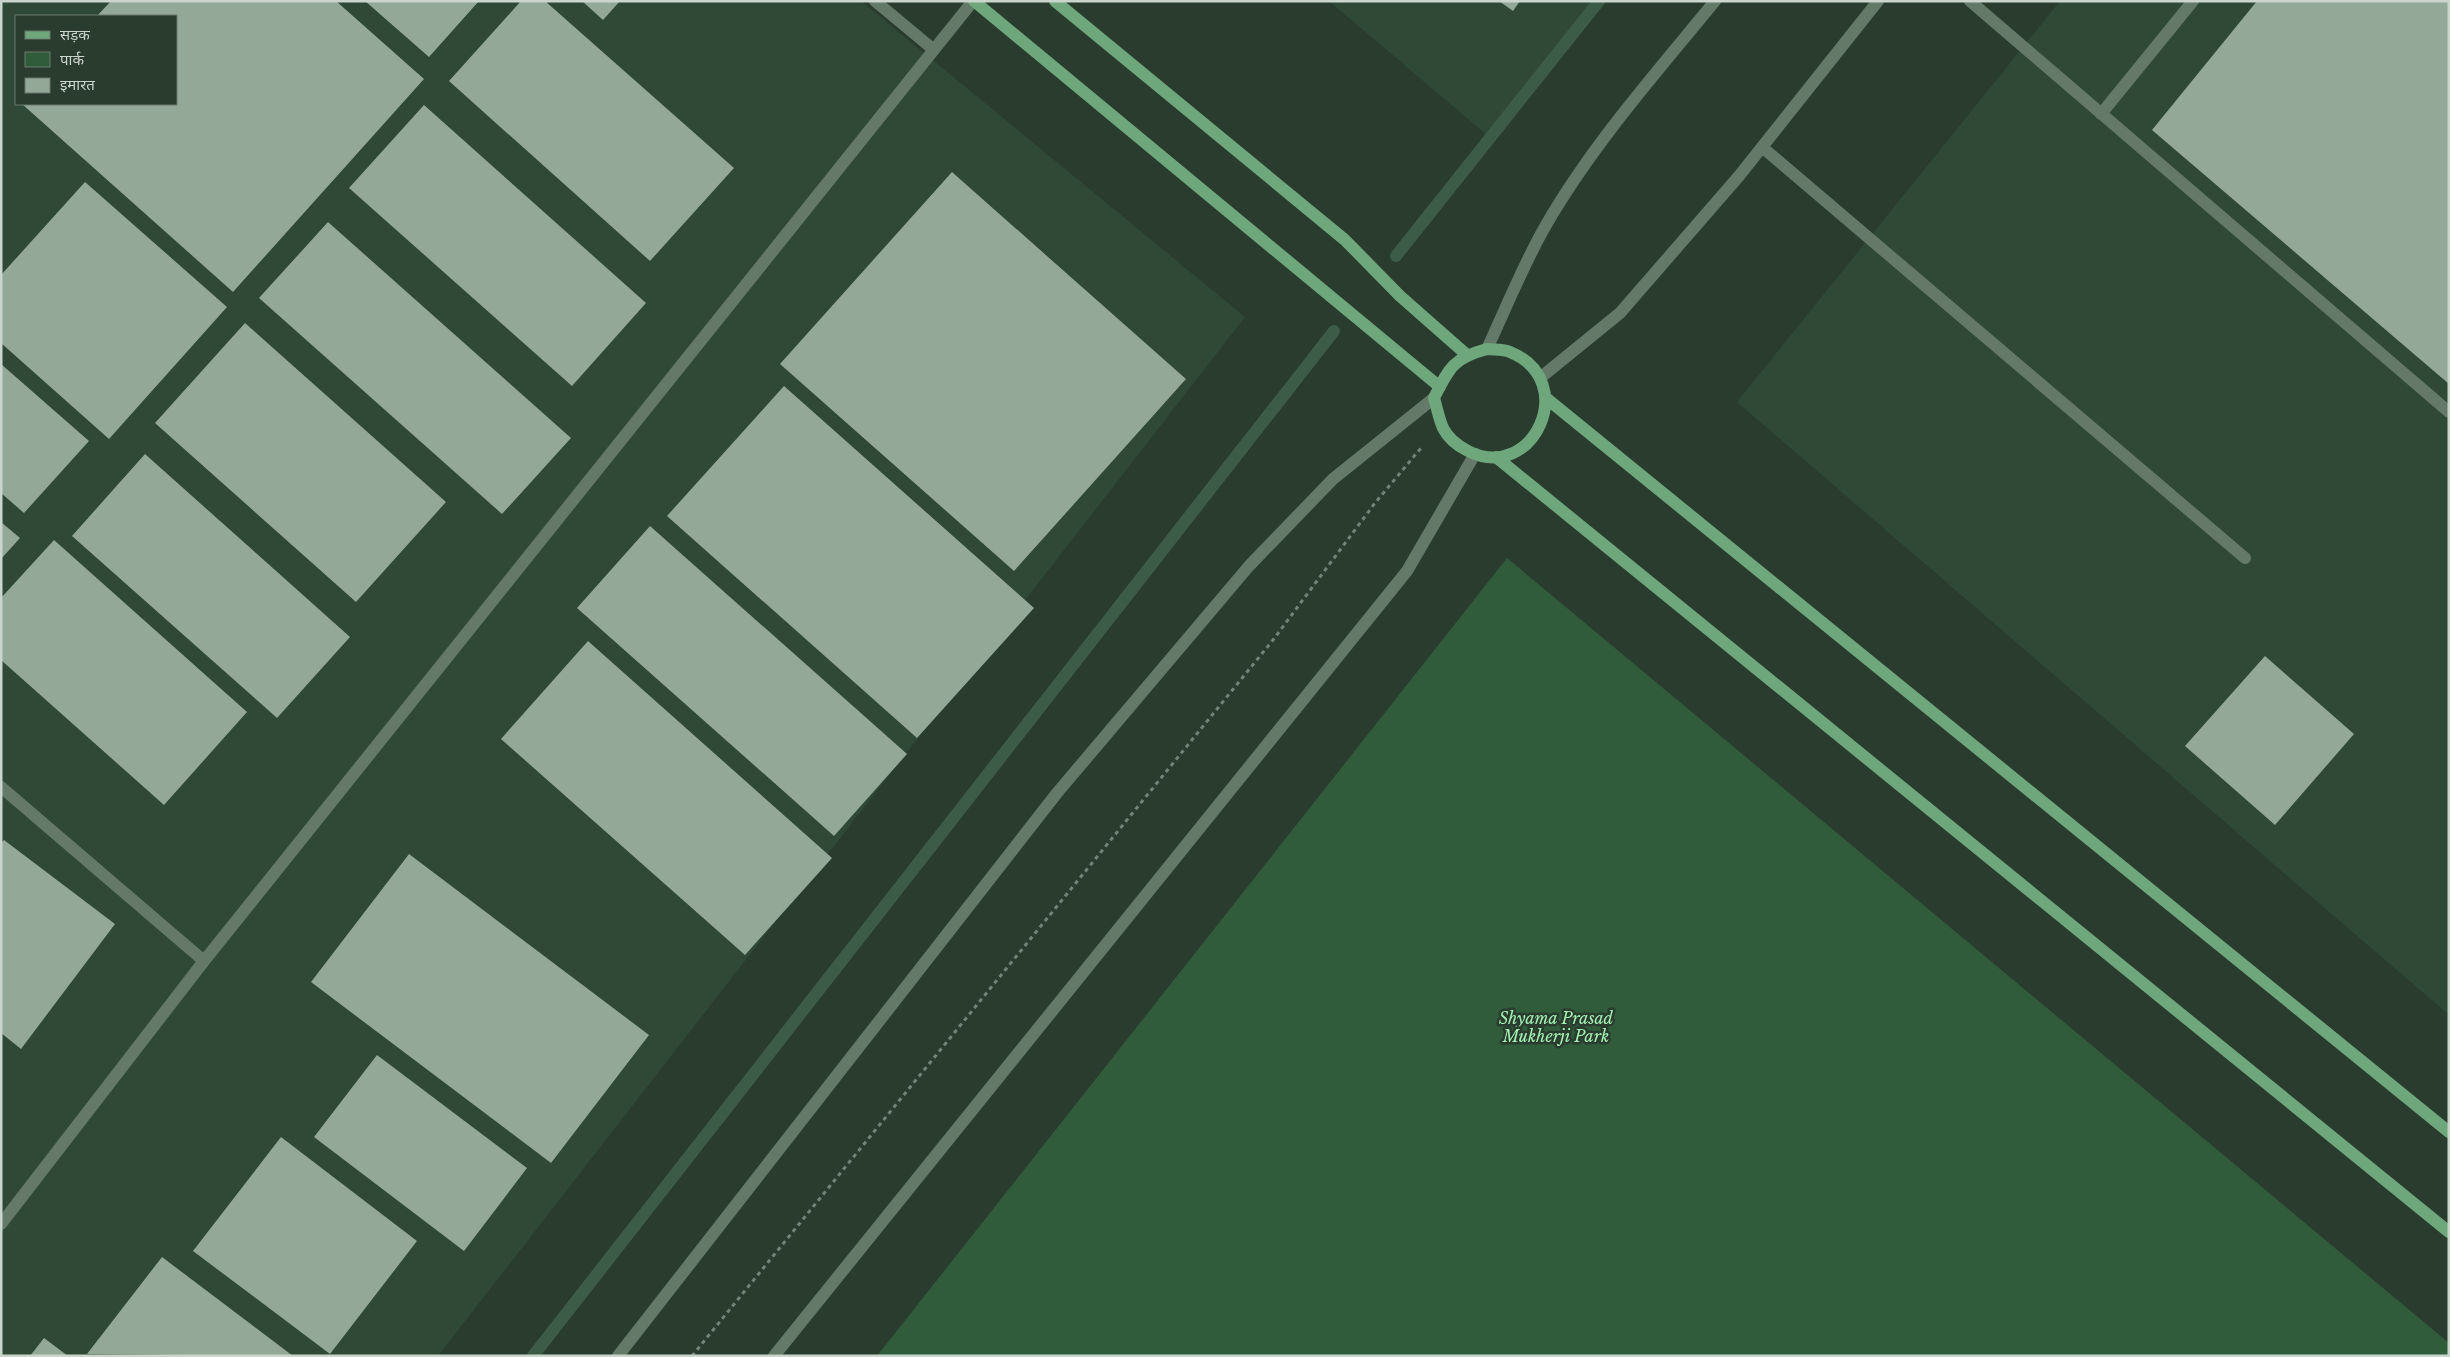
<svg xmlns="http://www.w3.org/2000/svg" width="2450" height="1357" viewBox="0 0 2450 1357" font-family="'Libre Baskerville','Noto Sans Devanagari',serif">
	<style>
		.built { fill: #304836; fill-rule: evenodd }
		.green { fill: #305c3c }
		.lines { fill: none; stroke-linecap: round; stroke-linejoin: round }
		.stream { stroke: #3d5c47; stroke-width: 12 }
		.building { fill: #93a897 }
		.path { stroke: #748377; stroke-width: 3; stroke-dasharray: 4 4; stroke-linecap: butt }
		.minor { stroke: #657969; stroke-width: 12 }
		.major { stroke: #6ea77c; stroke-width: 12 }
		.labels { text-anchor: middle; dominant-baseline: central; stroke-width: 5; stroke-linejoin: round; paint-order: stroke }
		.park-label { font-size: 16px; font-style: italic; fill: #a4f2b6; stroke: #2a3c2e }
	</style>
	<rect width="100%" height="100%" fill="#2a3c2e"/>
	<path class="built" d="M1,1h860l384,316 -807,1039h-437zM16,16h160v88h-160z
		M1329,1h276l-111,140z
		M2060,1h389v1014l-712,-613z"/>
	<path class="green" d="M1507,558l942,785v13h-1572z"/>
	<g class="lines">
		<path class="stream" d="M1396,256l203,-255
			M533,1356l801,-1025"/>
	</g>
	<path class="building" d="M111,1h225l88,78 -191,213 -211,-188h154v-88h-79z
		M365,1h114l-50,56z
		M521,1h24l189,167 -84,93 -201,-180z
		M582,1h38l-17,19z
		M1499,1h21l-7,10z
		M2257,1l192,1v382l-297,-254z
		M424,105l222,198 -74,83 -223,-198z
		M952,172l234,207 -172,192 -234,-207z
		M85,182l142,125 -118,132 -108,-96v-68z
		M328,222l243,216 -69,76 -243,-216z
		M245,323l201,179 -90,100 -201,-179z
		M1,364l88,77 -65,72 -23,-20z
		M784,386l250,222 -117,130 -250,-222z
		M145,454l205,183 -73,81 -205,-182z
		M1,522l19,16 -19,21z
		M650,526l257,228 -73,82 -257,-228z
		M54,540l193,172 -83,93 -163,-145v-62z
		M588,641l244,217 -87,97 -244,-216z
		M2265,656l89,78 -79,91 -90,-79z
		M4,840l111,84 -94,125 -20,-16v-190z
		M409,854l240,181 -98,128 -240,-181z
		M377,1055l150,113 -63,83 -150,-114z
		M281,1137l136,104 -87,113 -137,-103z
		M162,1257l131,99 -206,-2z
		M44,1338l24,18h-38z"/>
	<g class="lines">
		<path class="path" d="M692,1356l581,-716 102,-137 46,-55"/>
		<path class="minor" d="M875,1l59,49
			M1970,1l479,411
			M2101,114l92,-113
			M1762,147l483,411
			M1487,349c19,-41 36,-84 59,-124 46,-80 110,-152 169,-224
			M1540,378l80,-65 119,-137 139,-175
			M1,787l203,174
			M1,1224l203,-263 769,-960
			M618,1356l439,-563 192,-227 84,-87 101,-81
			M774,1356l633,-785 68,-117"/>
		<path class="major" d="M974,1l466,386
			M1055,1l290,239 55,56 67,59
			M1487,349c7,1 16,0 23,3 71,29 23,132 -42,99 -10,-5 -20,-13 -25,-23 -4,-9 -6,-20 -9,-30 15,-30 19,-40 53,-49z
			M1546,398l903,734
			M1496,457l953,775"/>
	</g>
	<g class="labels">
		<g class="park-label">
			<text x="1556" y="1018">Shyama Prasad<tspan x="1556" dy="18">Mukherji Park</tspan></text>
		</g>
	</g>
	<rect width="2450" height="1357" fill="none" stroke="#cad5cc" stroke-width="5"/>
	<rect x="15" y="15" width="162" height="90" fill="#2a3c2e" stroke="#6a796d"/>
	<rect x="25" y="31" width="25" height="8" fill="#6ea77c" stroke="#6a796d"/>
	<text x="60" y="40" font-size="15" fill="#cad5cc">सड़क</text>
	<rect x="25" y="52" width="25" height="15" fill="#305c3c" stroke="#6a796d"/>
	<text x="60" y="65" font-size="15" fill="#cad5cc">पार्क</text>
	<rect x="25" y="78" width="25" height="15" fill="#93a897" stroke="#6a796d"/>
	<text x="60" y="90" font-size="15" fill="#cad5cc">इमारत</text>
</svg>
